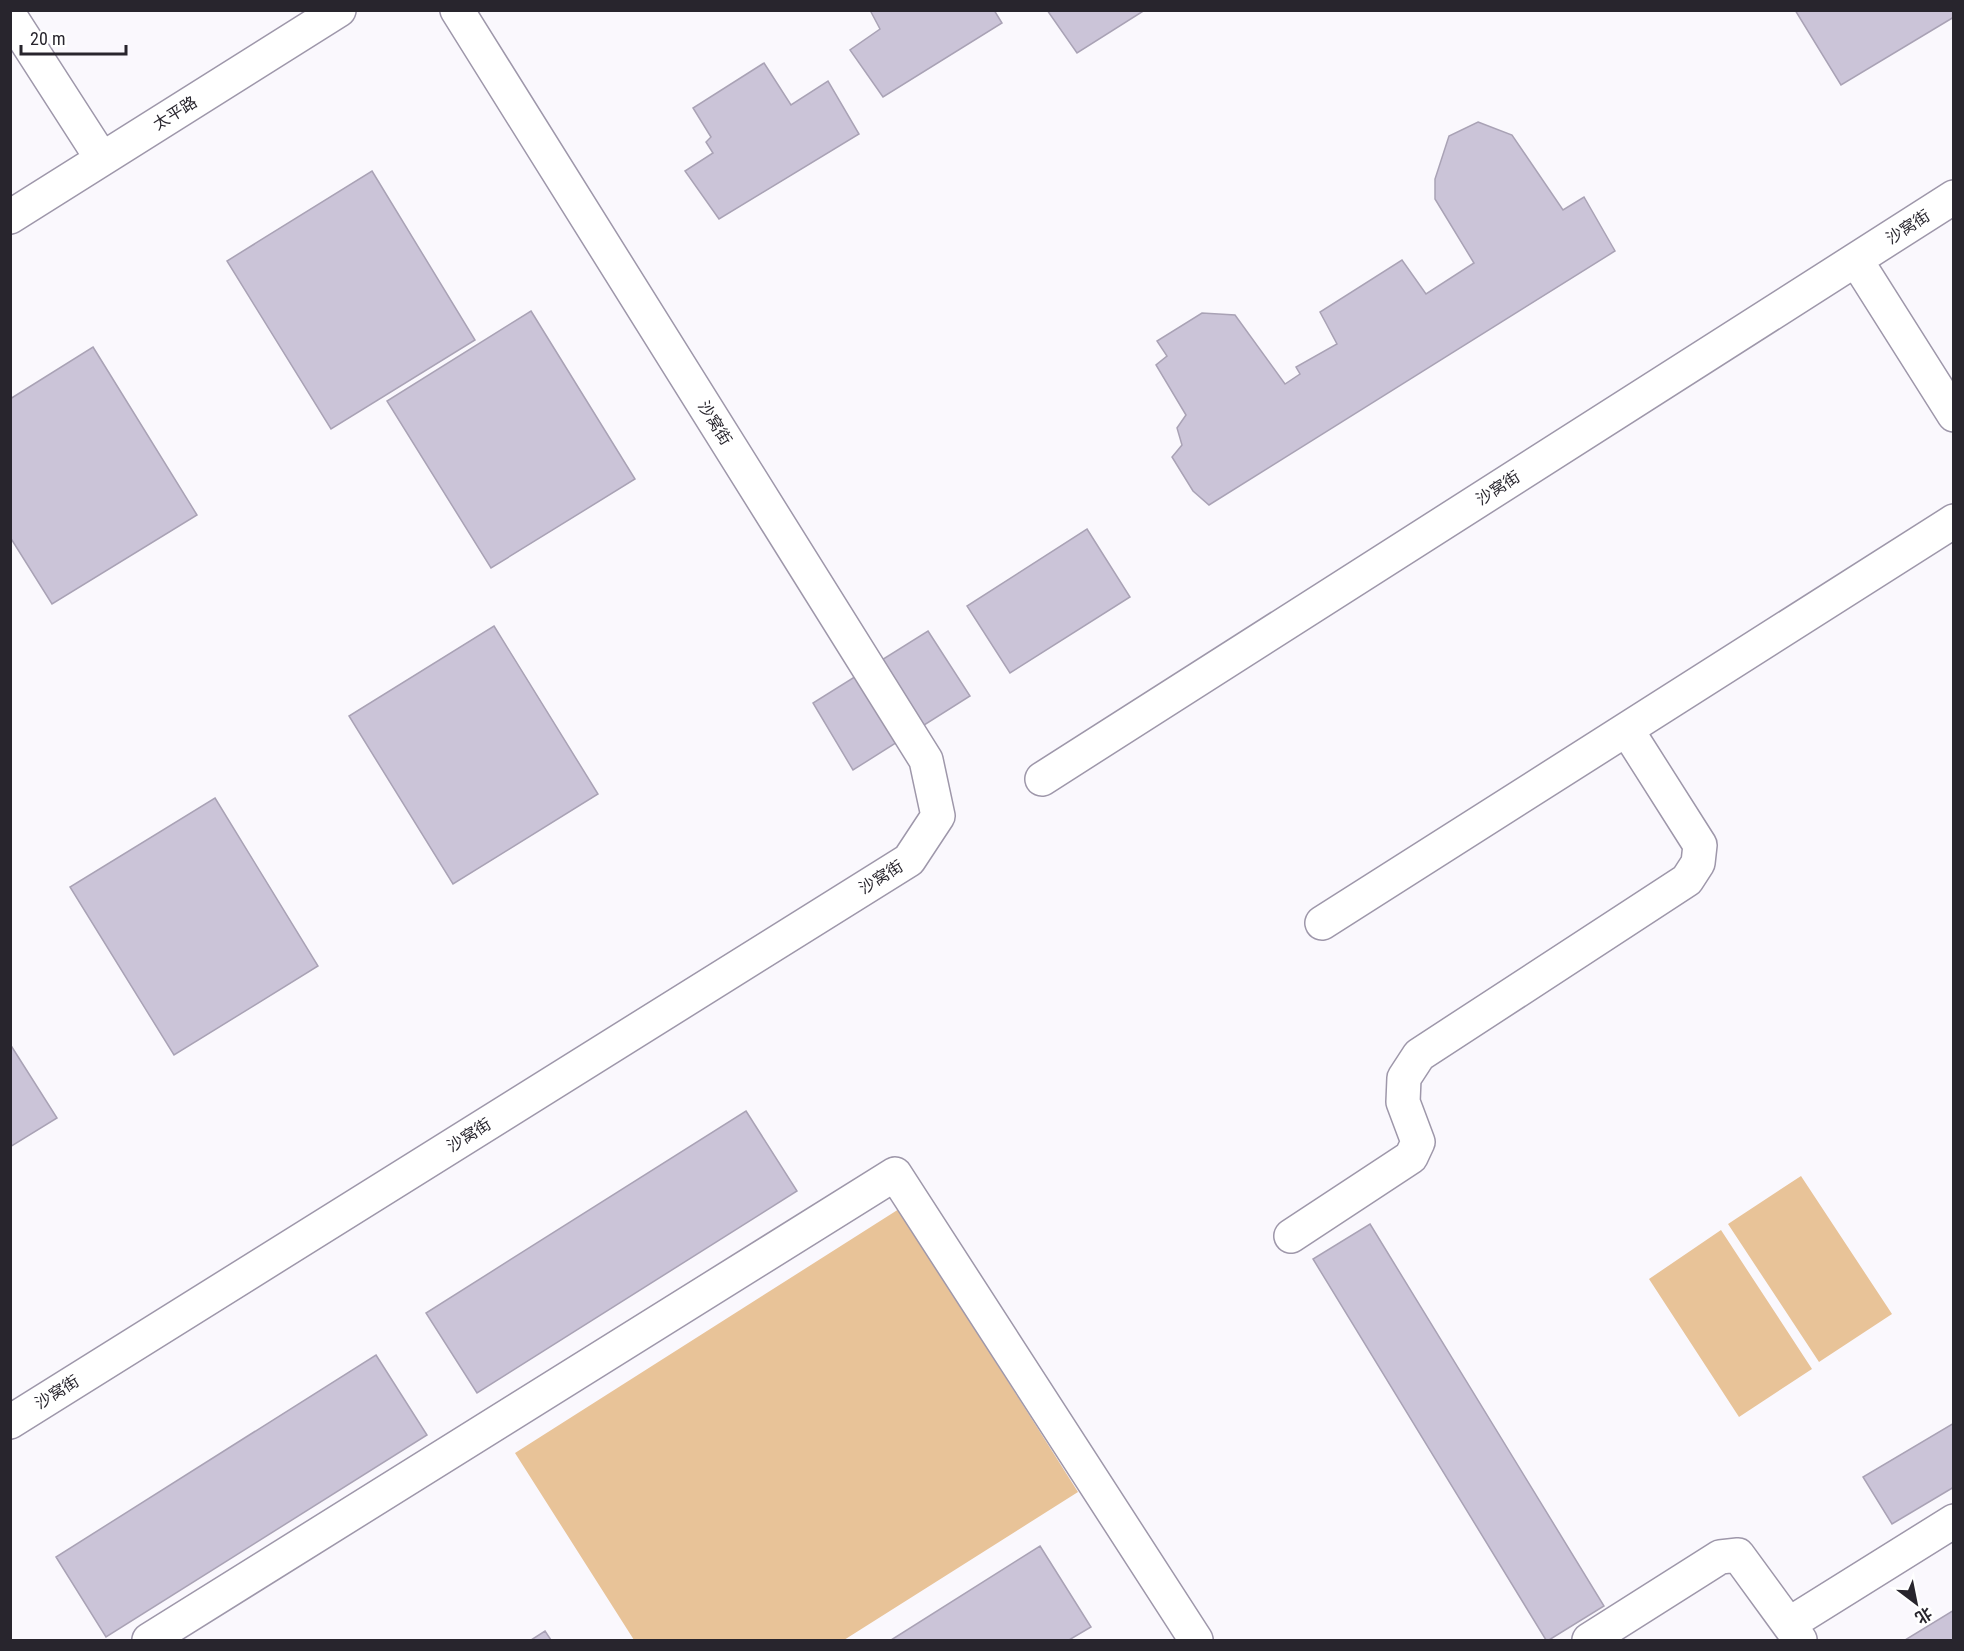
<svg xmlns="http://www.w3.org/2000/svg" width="1964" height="1651" viewBox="0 0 1964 1651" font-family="'Roboto Condensed','Noto Sans SC',sans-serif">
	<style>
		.green { fill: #e8c398 }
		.building { fill: #cbc4d8; stroke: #a9a2b5; stroke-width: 1.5 }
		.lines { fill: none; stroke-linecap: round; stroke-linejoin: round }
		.minor-casing { stroke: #9e97aa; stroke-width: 36 }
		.minor { stroke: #fff; stroke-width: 33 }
		.labels { text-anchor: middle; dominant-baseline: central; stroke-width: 4.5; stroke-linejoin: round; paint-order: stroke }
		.street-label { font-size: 16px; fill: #28252d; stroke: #fff }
	</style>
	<rect width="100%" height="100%" fill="#faf8fd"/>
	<path class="green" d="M1801,1176l91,138 -73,48 -91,-138z
		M899,1209l179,283 -234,148h-210l-119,-187z
		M1721,1230l91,139 -73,48 -90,-138z"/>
	<path class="building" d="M870,10h124l8,13 -119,74 -33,-47 30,-21z
		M1047,10h98l-68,43z
		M1795,10h159v7l-113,68z
		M764,63l27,42 37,-24 31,53 -140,85 -34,-48 28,-18 -7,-11 5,-5 -18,-29z
		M1478,122l34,13 51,75 21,-13 31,54 -406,254 -16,-14 -21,-34 10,-12 -5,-17 9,-13 -30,-50 11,-9 -10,-15 45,-28 33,2 50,69 15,-10 -4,-7 41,-23 -17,-32 82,-52 24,34 48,-31 -39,-64v-20l14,-43z
		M372,171l103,169 -144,89 -104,-168z
		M531,311l104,168 -144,89 -104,-167z
		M93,347l104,168 -145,89 -42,-67v-138z
		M1087,529l43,68 -120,76 -43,-67z
		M494,626l104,168 -145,90 -104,-168z
		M928,631l42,65 -117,74 -40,-67z
		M215,798l103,168 -144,89 -104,-168z
		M10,1044l47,74 -47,29z
		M746,1111l51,80 -320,202 -51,-80z
		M1370,1224l234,382 -55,34h-3l-233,-381z
		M376,1355l51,80 -321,202 -50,-80z
		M1954,1423v64l-62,37 -29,-47z
		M1040,1546l51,81 -22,13h-178z
		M1954,1610v30h-49z
		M545,1631l6,9h-20z"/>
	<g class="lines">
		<defs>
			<path id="minor" d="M10,16l92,143
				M10,217l329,-207
				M1856,260l98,155
				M1042,779l912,-582
				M1322,923l632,-402
				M1291,1236l120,-79 7,-15 -15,-40 1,-24 15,-23 268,-175 11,-17 2,-18 -73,-115
				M10,1422l899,-562 29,-44 -12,-56 -469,-750
				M1789,1624l165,-103
				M149,1640l746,-466 301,466
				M1589,1640l131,-83 18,-2 62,85"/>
		</defs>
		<use href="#minor" class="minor-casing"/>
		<use href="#minor" class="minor"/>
	</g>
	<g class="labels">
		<g class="street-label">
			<text transform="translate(175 113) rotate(-32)">太平路</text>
			<text transform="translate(1908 227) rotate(-33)">沙窝街</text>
			<text transform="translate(715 423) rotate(58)">沙窝街</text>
			<text transform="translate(1498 488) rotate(-33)">沙窝街</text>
			<text transform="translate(881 877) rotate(-32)">沙窝街</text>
			<text transform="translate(469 1135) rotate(-32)">沙窝街</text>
			<text transform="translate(57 1392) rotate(-32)">沙窝街</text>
		</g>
	</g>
	<rect width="1964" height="1651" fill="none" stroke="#28252d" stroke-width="24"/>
	<g transform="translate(1916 1603) rotate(148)" stroke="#ffffff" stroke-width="4.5" paint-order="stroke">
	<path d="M0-4.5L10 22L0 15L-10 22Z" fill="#28252d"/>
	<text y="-9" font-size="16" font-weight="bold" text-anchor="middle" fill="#28252d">北</text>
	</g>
	<path d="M21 45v9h105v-9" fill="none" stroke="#28252d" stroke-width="3"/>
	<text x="30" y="45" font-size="18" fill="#28252d" stroke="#ffffff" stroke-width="4.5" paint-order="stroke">20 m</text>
</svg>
